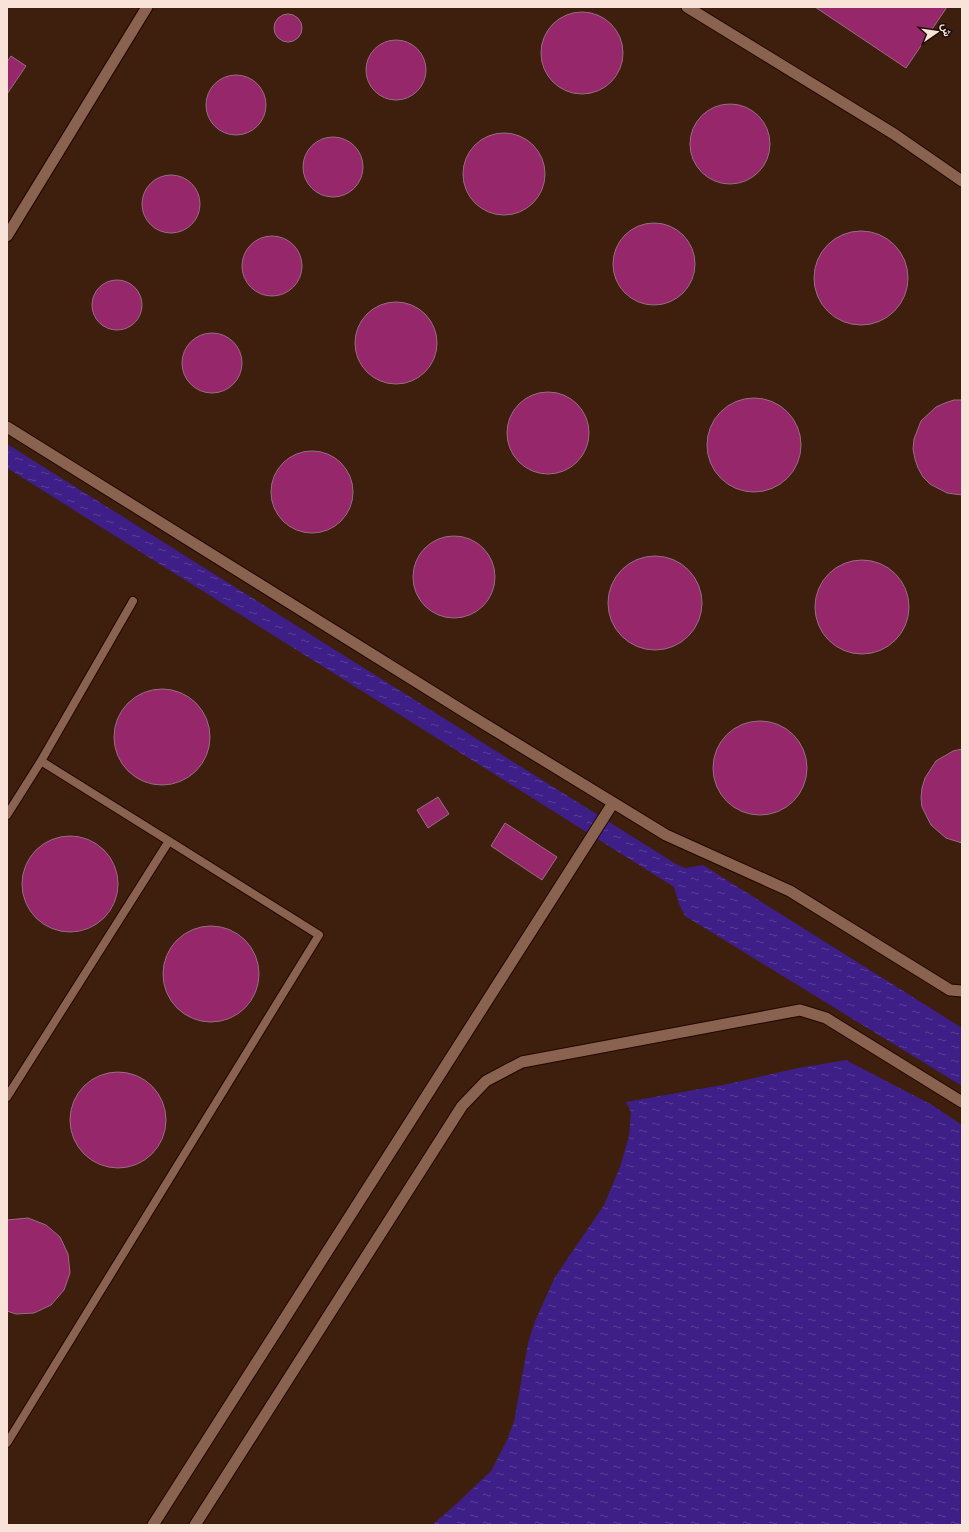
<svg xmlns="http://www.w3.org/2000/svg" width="969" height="1532" viewBox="0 0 969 1532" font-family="'Asap Condensed',Vazirmatn,sans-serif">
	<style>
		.water { fill: url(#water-ripples) }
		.building { fill: #96276a; stroke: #966e82 }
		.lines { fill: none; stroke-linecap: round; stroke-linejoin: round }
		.service-casing { stroke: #230600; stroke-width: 10 }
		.minor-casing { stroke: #230600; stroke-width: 13 }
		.service { stroke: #896350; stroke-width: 8 }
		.minor { stroke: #896350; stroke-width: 11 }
	</style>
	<defs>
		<pattern id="water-ripples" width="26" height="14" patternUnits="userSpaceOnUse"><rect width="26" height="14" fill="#3d1f87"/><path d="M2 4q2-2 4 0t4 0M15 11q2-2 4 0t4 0" fill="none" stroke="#5a3f97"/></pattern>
	</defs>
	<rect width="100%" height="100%" fill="#3e1e0c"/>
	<path class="water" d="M7,444l669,420 9,4 18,-3 259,163v58l-277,-170 -6,-12 -5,-17 -667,-419z
		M846,1060l86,45 30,20v400h-530l22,-19 37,-35 15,-29 8,-20 14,-79 7,-22 20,-44 49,-72 16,-38 9,-31 2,-24 -5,-10 102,-18 70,-16z"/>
	<path class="building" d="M815,7h132l-41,61z
		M541 53a41 41 0 1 1 82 0a41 41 0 1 1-82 0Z
		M274 28a14 14 0 1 1 28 0a14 14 0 1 1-28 0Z
		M366 70a30 30 0 1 1 60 0a30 30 0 1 1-60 0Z
		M11,56l15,10 -19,28v-32z
		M206 105a30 30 0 1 1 60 0a30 30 0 1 1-60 0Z
		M690 144a40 40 0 1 1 80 0a40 40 0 1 1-80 0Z
		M463 174a41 41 0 1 1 82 0a41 41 0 1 1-82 0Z
		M303 167a30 30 0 1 1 60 0a30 30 0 1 1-60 0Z
		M142 204a29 29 0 1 1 58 0a29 29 0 1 1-58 0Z
		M613 264a41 41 0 1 1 82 0a41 41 0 1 1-82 0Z
		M814 278a47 47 0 1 1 94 0a47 47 0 1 1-94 0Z
		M242 266a30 30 0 1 1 60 0a30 30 0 1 1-60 0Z
		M92 305a25 25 0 1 1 50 0a25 25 0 1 1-50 0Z
		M355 343a41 41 0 1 1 82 0a41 41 0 1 1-82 0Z
		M182 363a30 30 0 1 1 60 0a30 30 0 1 1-60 0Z
		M507 433a41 41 0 1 1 82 0a41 41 0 1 1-82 0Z
		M707 445a47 47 0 1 1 94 0a47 47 0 1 1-94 0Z
		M954,400h8v95l-15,-2 -17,-9 -7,-7 -5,-9 -3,-9 -2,-10 1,-10 7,-18 15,-14 9,-4z
		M271 492a41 41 0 1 1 82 0a41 41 0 1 1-82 0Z
		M413 577a41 41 0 1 1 82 0a41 41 0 1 1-82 0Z
		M608 603a47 47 0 1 1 94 0a47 47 0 1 1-94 0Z
		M815 607a47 47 0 1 1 94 0a47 47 0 1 1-94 0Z
		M114 737a48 48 0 1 1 96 0a48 48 0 1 1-96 0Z
		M713 768a47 47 0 1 1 94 0a47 47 0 1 1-94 0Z
		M962,749v94l-16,-5 -15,-13 -9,-18 -1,-9 1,-10 3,-10 11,-17 17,-10z
		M438,797l11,17 -21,14 -11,-18z
		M505,823l52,34 -15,23 -51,-34z
		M22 884a48 48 0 1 1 96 0a48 48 0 1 1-96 0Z
		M163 974a48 48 0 1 1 96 0a48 48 0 1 1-96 0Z
		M70 1120a48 48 0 1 1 96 0a48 48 0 1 1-96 0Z
		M28,1218l18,7 14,12 8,17 2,19 -6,17 -13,15 -17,8 -18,1 -9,-3v-91z"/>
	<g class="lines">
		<defs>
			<path id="service" d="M41,761l92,-160
				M7,815l34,-54 128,80
				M7,1097l162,-256 150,94 -312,508"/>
			<path id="minor" d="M687,7l207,127 68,47
				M7,236l140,-229
				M7,427l461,287 198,121 124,56 160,99 12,1
				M153,1525l460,-722
				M195,1525l267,-419 24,-25 36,-19 278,-52 26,8 136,84"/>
		</defs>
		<use href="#service" class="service-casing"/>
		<use href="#minor" class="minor-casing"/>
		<use href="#service" class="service"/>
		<use href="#minor" class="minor"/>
	</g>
	<rect width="969" height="1532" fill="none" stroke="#f9e3d8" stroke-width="16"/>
	<g transform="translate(937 32) rotate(77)" stroke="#1b0d06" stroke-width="3" paint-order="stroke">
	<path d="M0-3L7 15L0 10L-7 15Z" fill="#f9e3d8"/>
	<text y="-6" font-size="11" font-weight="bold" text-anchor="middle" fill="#f9e3d8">ش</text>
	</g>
</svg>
